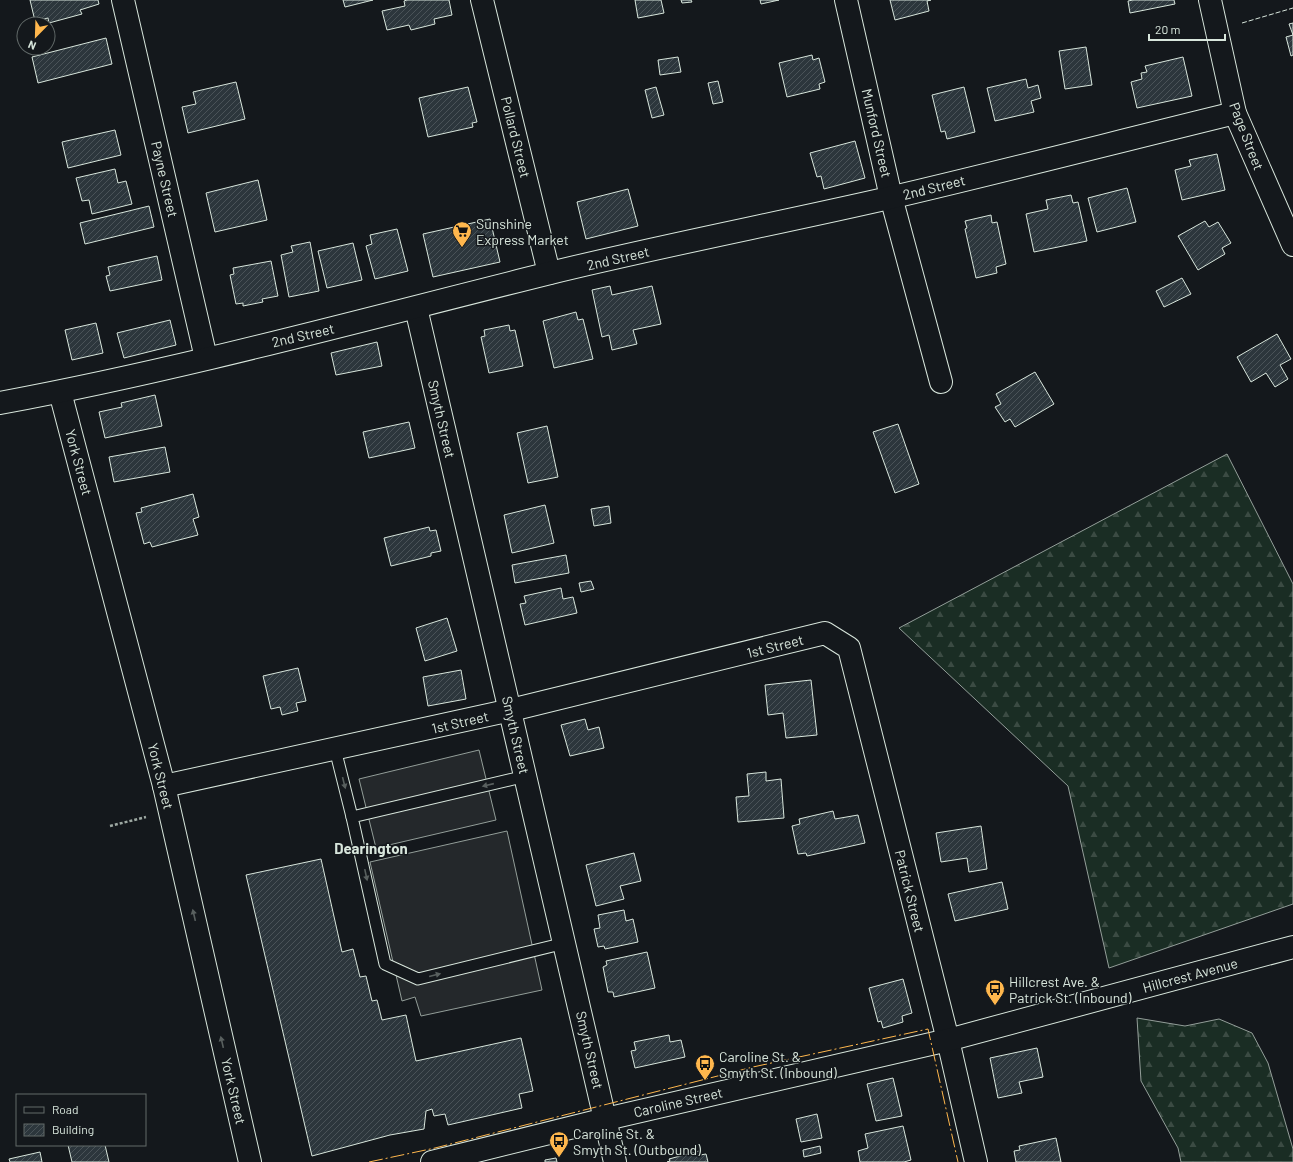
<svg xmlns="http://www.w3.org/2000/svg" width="1293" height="1162" viewBox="0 0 1293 1162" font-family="Barlow,sans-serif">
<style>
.forest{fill:url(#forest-firs);stroke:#939e99}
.parking{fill:#24282b;stroke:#939e99}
.building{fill:url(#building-hatch);stroke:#d8e6dc}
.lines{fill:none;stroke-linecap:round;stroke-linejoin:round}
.service-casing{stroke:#d8e6dc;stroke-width:13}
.minor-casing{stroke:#d8e6dc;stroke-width:24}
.path{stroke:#9da8a2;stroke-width:2.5;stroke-dasharray:3 2;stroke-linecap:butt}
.service{stroke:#14181c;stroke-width:11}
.minor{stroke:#14181c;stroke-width:22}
.fence{stroke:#d8e6dc;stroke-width:1;stroke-dasharray:5 2;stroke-linecap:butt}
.power{stroke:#ffb74d;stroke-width:1;stroke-dasharray:14 3 2 3;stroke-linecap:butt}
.oneway{fill:#59605f}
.labels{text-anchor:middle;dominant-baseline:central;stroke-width:3;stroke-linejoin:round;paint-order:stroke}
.street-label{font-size:14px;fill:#d8e6dc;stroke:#14181c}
.poi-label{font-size:14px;fill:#d8e6dc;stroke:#14181c;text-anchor:start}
.neighbourhood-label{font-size:15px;font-weight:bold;fill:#d8e6dc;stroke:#14181c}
</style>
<defs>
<pattern id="forest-firs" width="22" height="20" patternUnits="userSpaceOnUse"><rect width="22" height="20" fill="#1a2d24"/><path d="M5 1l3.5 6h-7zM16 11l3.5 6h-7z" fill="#3b4b43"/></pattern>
<pattern id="building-hatch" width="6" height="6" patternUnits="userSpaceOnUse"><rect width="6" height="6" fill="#2c363c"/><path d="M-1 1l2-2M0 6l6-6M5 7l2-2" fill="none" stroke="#4a5358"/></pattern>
</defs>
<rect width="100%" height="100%" fill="#14181c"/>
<g class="forest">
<path d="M1227,454l66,130v320l-184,64 -41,-182 -169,-158z"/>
<path d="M1137,1018l48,8 34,-7 33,14 16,30 25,86v13h-112l-3,-14 -37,-67z"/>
</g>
<g class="parking">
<path d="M479,750l17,70 -120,28 -17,-69z"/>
<path d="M507,831l35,159 -121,26 -6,-19 -13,4 -32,-139z"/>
</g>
<g class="building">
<path d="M30,0h68l1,4 -19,6 2,4 -33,9 -1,-5 -13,3z"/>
<path d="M343,0h30l-28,7z"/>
<path d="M449,0l3,15 -18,4 1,5 -24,6 -2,-5 -22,5 -5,-19 23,-5 -1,-5 3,-1z"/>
<path d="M635,0h26l3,13 -26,5z"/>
<path d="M681,0h10l1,2 -10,1z"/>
<path d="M760,0h19l-18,4z"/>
<path d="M890,0h41l-4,1 2,10 -34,9z"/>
<path d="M1133,0h41l1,4 -45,9 -2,-12z"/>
<path d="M1293,23v32l-2,1 -5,-19 7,-2 -4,-11z"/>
<path d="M106,38l6,26 -74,19 -6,-26z"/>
<path d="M1086,47l6,38 -27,4 -6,-38z"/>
<path d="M812,55l1,5 6,-2 6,24 -6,2 1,5 -33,8 -8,-34z"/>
<path d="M678,57l3,15 -21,3 -2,-15z"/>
<path d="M1183,57l9,39 -55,12 -6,-26 11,-3 -1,-6 6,-1 -2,-6z"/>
<path d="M1026,79l2,9 10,-3 3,13 -10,3 3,11 -39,9 -8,-33z"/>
<path d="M718,81l5,21 -10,2 -5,-21z"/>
<path d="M236,82l9,37 -57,14 -6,-26 14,-3 -3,-12z"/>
<path d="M468,87l9,35 -5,1 1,4 -45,10 -9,-39z"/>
<path d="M656,87l8,28 -12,3 -7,-28z"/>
<path d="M964,87l11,45 -28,7 -2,-8 -4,1 -9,-37z"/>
<path d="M115,130l6,25 -53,13 -6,-26z"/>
<path d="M855,141l10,37 -41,11 -3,-13 -4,1 -7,-24z"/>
<path d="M1217,154l8,36 -43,10 -7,-30 16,-4 -2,-6z"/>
<path d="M115,169l3,14 8,-2 6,23 -40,10 -3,-14 -7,1 -6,-23z"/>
<path d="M258,180l9,40 -52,12 -9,-39z"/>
<path d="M1127,188l9,34 -39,10 -9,-34z"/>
<path d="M628,189l10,37 -52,13 -9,-37z"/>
<path d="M1071,195l2,8 5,-1 9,39 -53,11 -8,-38 22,-5 -2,-9z"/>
<path d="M149,206l5,21 -69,17 -5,-21z"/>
<path d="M991,215l1,8 5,-1 9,42 -10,3 1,6 -21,5 -11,-49 2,-1 -2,-7z"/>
<path d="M490,219l10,43 -67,15 -10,-43z"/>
<path d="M1205,221l4,6 9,-5 13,21 -9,5 3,6 -27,16 -20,-34z"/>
<path d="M397,229l11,42 -33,8 -9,-33 6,-2 -2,-9z"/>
<path d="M310,242l9,49 -30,6 -8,-42 12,-3 -2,-6z"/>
<path d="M353,243l9,37 -35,8 -9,-37z"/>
<path d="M157,256l5,24 -52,11 -4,-15 4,-1 -2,-8z"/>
<path d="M271,261l7,35 -16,3 1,3 -20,4v-3l-7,1 -6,-29 4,-1 -1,-6z"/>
<path d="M1182,278l9,16 -27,13 -8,-16z"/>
<path d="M610,286l2,9 40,-9 9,38 -28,6 4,14 -25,6 -3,-15 -7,2 -10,-47z"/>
<path d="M576,312l2,8 5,-1 10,40 -39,9 -11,-47z"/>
<path d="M170,320l6,25 -52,13 -7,-25z"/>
<path d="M96,323l7,30 -31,7 -7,-30z"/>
<path d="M509,325l1,6 5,-1 8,36 -34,7 -8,-36 4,-1 -1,-6z"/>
<path d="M1277,334l14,25 -11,6 8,14 -13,8 -9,-14 -15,9 -14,-25z"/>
<path d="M377,342l5,24 -46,9 -5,-22z"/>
<path d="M1035,372l19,32 -39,23 -5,-8 -5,3 -10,-15 6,-3 -5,-10z"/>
<path d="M155,395l7,31 -57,12 -6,-26 23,-5 -1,-4z"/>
<path d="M409,422l6,26 -46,10 -6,-26z"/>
<path d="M898,424l21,60 -24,9 -22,-61z"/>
<path d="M547,426l11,51 -30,6 -11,-50z"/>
<path d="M165,447l5,25 -56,10 -5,-25z"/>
<path d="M193,494l6,23 -6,2 5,16 -46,12 -2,-5 -6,2 -8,-31 6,-1 -1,-4z"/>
<path d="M545,505l9,38 -42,10 -8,-38z"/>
<path d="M609,506l2,17 -17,3 -3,-17z"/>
<path d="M429,527l1,4 6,-1 5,21 -10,2v3l-40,10 -7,-28z"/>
<path d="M566,555l3,18 -54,10 -3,-18z"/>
<path d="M591,581l3,8 -13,3 -2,-9z"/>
<path d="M561,588l2,11 10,-2 4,16 -52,12 -5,-21 6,-1 -2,-7z"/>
<path d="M447,618l10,33 -32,10 -9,-33z"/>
<path d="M298,668l8,33 -10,2 2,8 -16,4 -2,-8 -9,2 -8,-33z"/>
<path d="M461,670l5,29 -38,7 -5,-29z"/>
<path d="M811,680l6,55 -31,3 -3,-25 -15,2 -3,-30z"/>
<path d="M585,719l3,11 11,-3 5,21 -34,8 -9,-31z"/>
<path d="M766,772v9l15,-2 3,39 -46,4 -2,-25 13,-1 -2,-22z"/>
<path d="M833,811l2,8 23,-4 7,28 -58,13 -1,-3 -8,1 -6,-28 8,-2 -1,-5z"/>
<path d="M981,826l6,43 -18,3 -2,-14 -26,4 -5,-29z"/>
<path d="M634,853l7,28 -21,5 4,13 -28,7 -10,-41z"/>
<path d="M321,859l21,93 11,-3 7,28 6,-1 6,25 5,-1 5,20 24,-5 10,46 105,-23 12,53 -14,3 3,14 -74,17 -3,-11 -11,2 -2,-7 -6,2 -2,18 -34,6 -78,21 -66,-281z"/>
<path d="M1002,882l6,27 -53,12 -7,-27z"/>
<path d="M624,910l2,11 7,-2 5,23 -33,7 -1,-3 -6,1 -4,-18 6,-1 -2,-13z"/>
<path d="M647,952l8,36 -41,9 -1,-5h-5l-5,-25 4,-2 -1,-4z"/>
<path d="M903,979l9,34 -10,3 1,6 -20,6 -2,-7 -3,1 -9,-34z"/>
<path d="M669,1035l1,7 11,-2 4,17 -50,11 -4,-17 5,-1 -2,-8z"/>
<path d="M1037,1048l6,29 -24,5 3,11 -24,5 -8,-40z"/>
<path d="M893,1078l9,38 -26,5 -9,-37z"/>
<path d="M817,1114l5,24 -21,4 -5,-23z"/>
<path d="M903,1126l8,34 -7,2h-44l-2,-11 10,-3 -3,-14z"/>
<path d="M1056,1138l5,24h-45l-2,-11 6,-1 -1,-4z"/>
<path d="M68,1145h37l4,17h-37z"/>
<path d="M820,1146l1,7 -17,4 -1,-7z"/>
<path d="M699,1151l1,4 6,-1 2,8h-41l3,-1 -1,-2z"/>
<path d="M40,1152l2,10h-32l-1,-3z"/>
<path d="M556,1158l1,4h-12v-2z"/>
</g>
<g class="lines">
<g class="service-casing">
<g id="service">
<path d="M335,749l17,68"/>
<path d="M526,776l-174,41 33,147 33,15 147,-36"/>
</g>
</g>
<g class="minor-casing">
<g id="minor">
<path d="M123,0l83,358"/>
<path d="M482,0l67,273"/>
<path d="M846,0l45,197 50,185"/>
<path d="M1210,0l25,113 58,132"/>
<path d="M416,308l199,854"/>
<path d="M60,392l104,394 86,376"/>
<path d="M0,403c184,-34 365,-84 546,-129 114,-28 229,-50 343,-76 116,-27 231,-57 346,-85"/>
<path d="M164,786l347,-76 314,-77 24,15 99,392 28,122"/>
<path d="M432,1162l174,-43 342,-79 345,-93"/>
</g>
</g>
<path class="path" d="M110,826l36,-9"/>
<use href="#service" class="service"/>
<use href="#minor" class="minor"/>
<path class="fence" d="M1242,23l51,-15"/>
<path class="power" d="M369,1162l66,-14 318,-81 175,-38 30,133"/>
</g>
<defs><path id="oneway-solid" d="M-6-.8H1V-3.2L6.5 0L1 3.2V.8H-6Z"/></defs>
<g class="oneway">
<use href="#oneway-solid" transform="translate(344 783) rotate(76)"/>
<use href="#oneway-solid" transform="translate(488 785) rotate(167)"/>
<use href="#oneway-solid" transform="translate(366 875) rotate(78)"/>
<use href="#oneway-solid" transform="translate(194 915) rotate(-103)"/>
<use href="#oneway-solid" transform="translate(435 975) rotate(-14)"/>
<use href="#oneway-solid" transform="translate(222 1042) rotate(-103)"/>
</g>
<defs>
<g id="supermarket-pin" transform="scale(1)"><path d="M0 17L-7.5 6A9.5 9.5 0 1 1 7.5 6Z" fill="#ffb74d" stroke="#14181c"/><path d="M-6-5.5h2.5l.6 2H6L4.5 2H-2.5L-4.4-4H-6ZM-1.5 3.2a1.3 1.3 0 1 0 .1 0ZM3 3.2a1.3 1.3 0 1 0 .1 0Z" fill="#111"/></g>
<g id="bus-pin" transform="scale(1)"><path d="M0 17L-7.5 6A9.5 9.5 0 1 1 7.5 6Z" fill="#ffb74d" stroke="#14181c"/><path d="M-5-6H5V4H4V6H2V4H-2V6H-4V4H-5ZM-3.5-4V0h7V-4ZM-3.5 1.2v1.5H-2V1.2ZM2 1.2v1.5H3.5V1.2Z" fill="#111"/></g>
</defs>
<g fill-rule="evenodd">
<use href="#supermarket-pin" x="462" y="231"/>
<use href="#bus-pin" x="995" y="989"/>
<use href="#bus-pin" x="705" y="1064"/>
<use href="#bus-pin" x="559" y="1141"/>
</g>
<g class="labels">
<g class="street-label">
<text transform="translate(877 133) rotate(77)">Munford Street</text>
<text transform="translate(1247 136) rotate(69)">Page Street</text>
<text transform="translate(516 137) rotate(76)">Pollard Street</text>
<text transform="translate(165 179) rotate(77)">Payne Street</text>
<text transform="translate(934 187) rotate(-14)">2nd Street</text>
<text transform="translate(618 258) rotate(-13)">2nd Street</text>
<text transform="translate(303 335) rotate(-13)">2nd Street</text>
<text transform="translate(442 419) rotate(77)">Smyth Street</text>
<text transform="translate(79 462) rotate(75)">York Street</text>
<text transform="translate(775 646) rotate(-14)">1st Street</text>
<text transform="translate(460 722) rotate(-13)">1st Street</text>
<text transform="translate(516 735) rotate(77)">Smyth Street</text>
<text transform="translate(161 776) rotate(76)">York Street</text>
<text transform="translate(910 891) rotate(76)">Patrick Street</text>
<text transform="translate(1190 975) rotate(-15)">Hillcrest Avenue</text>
<text transform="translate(590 1050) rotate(77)">Smyth Street</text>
<text transform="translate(234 1091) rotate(77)">York Street</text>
<text transform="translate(678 1102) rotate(-13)">Caroline Street</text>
</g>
<g class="poi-label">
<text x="476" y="223">Sunshine<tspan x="476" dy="16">Express Market</tspan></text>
<text x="1009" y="981">Hillcrest Ave. &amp;<tspan x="1009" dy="16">Patrick St. (Inbound)</tspan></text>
<text x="719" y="1056">Caroline St. &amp;<tspan x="719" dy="16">Smyth St. (Inbound)</tspan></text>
<text x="573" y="1133">Caroline St. &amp;<tspan x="573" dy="16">Smyth St. (Outbound)</tspan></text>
</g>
<g class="neighbourhood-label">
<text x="371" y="848">Dearington</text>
</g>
</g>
<rect x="16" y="1094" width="130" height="52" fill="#14181c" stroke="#626a69"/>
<rect x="24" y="1107" width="20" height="6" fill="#14181c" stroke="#626a69"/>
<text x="52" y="1114" font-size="12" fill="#d8e6dc">Road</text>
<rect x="24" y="1124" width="20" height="12" fill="url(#building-hatch)" stroke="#626a69"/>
<text x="52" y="1134" font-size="12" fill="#d8e6dc">Building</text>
<g transform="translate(36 36) rotate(203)"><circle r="19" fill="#14181c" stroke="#626a69"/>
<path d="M0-3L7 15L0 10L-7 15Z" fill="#ffb74d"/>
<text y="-6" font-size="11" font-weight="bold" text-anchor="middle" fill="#d8e6dc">N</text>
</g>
<path d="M1149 34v6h76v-6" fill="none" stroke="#d8e6dc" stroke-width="2"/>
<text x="1155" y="34" font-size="12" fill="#d8e6dc" stroke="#14181c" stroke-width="3" paint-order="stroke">20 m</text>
</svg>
